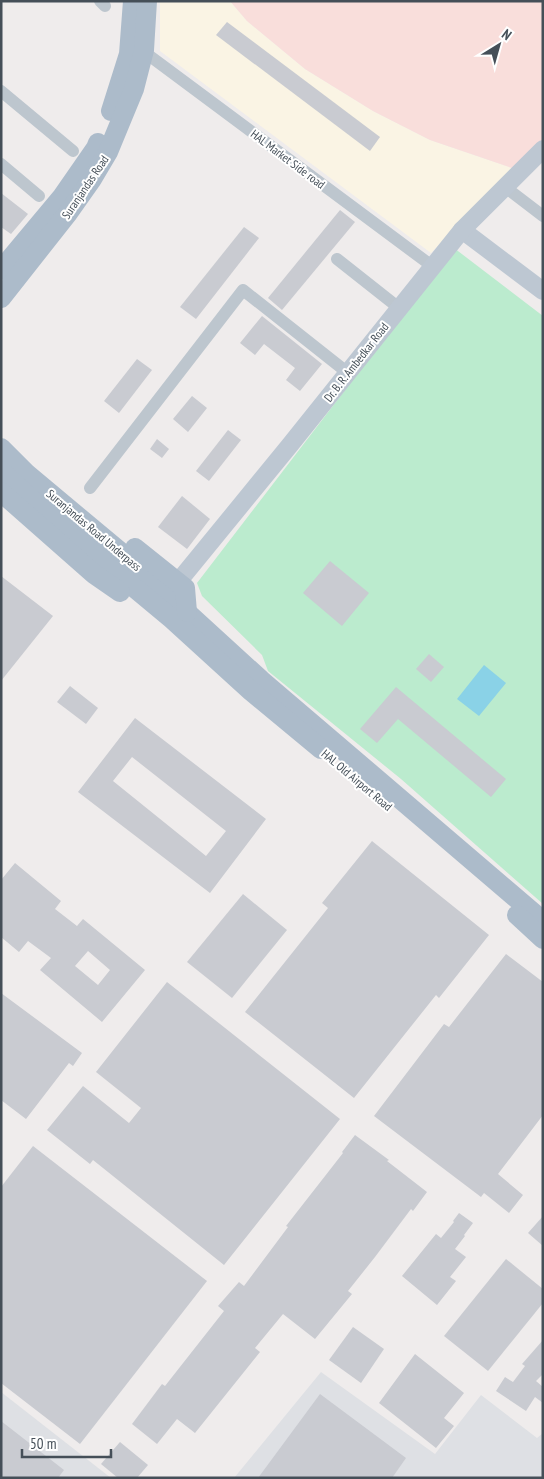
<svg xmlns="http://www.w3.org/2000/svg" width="544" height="1479" viewBox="0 0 544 1479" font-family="'PT Sans Narrow',sans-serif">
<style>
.commercial{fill:#faf4e4}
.medical{fill:#f9dedb}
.airport{fill:#dee0e4}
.green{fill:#bbebce}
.water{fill:#8ad2e7}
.building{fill:#c9cbd1;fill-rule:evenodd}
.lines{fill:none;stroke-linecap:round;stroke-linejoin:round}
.street{stroke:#bdc6ce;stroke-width:12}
.secondary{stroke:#bdc7d2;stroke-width:18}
.primary{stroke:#acbbca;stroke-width:20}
.labels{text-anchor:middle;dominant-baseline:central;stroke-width:4;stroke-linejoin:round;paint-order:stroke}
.street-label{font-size:12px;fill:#454f58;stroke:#fff}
</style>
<rect width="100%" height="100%" fill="#efecec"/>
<path class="commercial" d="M160,1h70l17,20 58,48 68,42 57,29 82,28 -81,85 -271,-202z"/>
<path class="medical" d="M230,1h313v139l-31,28 -82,-28 -57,-29 -68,-42 -58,-48z"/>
<g class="airport">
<path d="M321,1372l114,82 46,-59 56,43 6,-5v45h-309z"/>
<path d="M1,1392l110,86h-110z"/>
</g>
<path class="green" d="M454,248l89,68v588l-142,-125 -133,-108 -6,-16 -60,-59 -5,-13z"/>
<path class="water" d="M484,665l22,18 -27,33 -22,-17z"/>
<g class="building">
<path d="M227,22l153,115 -10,14 -154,-116z"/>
<path d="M1,193l27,21 -17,20 -10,-7z"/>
<path d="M340,210l15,12 -73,88 -14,-12z"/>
<path d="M244,227l15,11 -63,81 -16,-12z"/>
<path d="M262,316l60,48 -22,27 -14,-11 9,-12 -31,-24 -9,11 -15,-12z"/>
<path d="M137,359l15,11 -33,43 -15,-12z"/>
<path d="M192,396l15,12 -19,24 -15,-13z"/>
<path d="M228,430l13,10 -32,41 -13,-10z"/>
<path d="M157,439l12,10 -7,9 -12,-9z"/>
<path d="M182,496l28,23 -23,30 -29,-22z"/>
<path d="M330,561l39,32 -27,33 -39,-33z"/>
<path d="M1,576l52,40 -52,65z"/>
<path d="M429,654l15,13 -13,15 -15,-13z"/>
<path d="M70,686l28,22 -12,16 -29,-22z"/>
<path d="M396,687l110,92 -15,18 -93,-78 -21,24 -17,-14z"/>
<path d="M135,718l131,101 -56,74 -132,-101zM132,757l94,74 -20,25 -93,-75z"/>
<path d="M372,841l117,94 -50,63 -3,-3 -82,103 -109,-86 83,-104 -6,-5z"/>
<path d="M15,863l46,38 -6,8 22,17 6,-7 62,51 -43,52 -62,-52 11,-12 -23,-17 -9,11 -18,-15v-57zM88,951l22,19 -12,15 -23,-19z"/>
<path d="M243,894l44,36 -55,68 -45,-36z"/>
<path d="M506,954l37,28v133l-45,59 25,21 -14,18 -25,-20 -3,4 -107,-81 70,-92 5,3z"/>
<path d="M167,982l173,137 -116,146 -131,-105 -3,4 -43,-34 36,-44 46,37 12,-15 -45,-36z"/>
<path d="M1,993l81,60 -9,13 -4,-3 -43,56 -25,-19z"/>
<path d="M355,1135l34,25 -2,1 40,31 -14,19 -2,-2 -36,48 -27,34 4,3 -37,45 -32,-25 -28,34 5,4 -65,81 -18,-14 -20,25 -25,-20 30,-40 3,2 59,-75 -6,-5 21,-24 5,4 44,-59 -2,-1 57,-73 -1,-1z"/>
<path d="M33,1146l174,135 -127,163 -79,-61v-196z"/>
<path d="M459,1213l14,10 -9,12 1,1 -10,13 11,8 -16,20 6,4 -19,24 -35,-29 34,-42 5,4 13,-16 -1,-1z"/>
<path d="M543,1216v30l-15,-13z"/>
<path d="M506,1259l37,30v14l-55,68 -44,-35z"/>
<path d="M353,1327l31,22 -23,34 -32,-23z"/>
<path d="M543,1340v34l-7,7 7,6v16l-8,-6 -9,14 -30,-20 9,-14 8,5 12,-16 -3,-2z"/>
<path d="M415,1354l49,39 -20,25 10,8 -18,22 -57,-45z"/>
<path d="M320,1394l86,64 -14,20h-134z"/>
<path d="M1,1421l63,49 -6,8h-57z"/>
<path d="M120,1442l28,23 -11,13h-19l-17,-14z"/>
</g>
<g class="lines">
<g class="street">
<path d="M100,1l5,5"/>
<path d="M139,48l293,218"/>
<path d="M1,91l72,60"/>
<path d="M1,164l38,32"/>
<path d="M505,187l38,29"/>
<path d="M337,259l62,49"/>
<path d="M90,488l153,-198 105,83"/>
</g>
<g class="secondary">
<path d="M462,230l81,61"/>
<path d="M178,582l112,-137 172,-215 81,-81"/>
</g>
<g class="primary">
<path d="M111,111l18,-57 4,-53"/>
<path d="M1,270l61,-73 34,-49 2,-5"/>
<path d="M1,298l67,-85 24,-34 16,-27 26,-63 10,-39 3,-49"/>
<path d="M1,448l26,26 97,81 137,125 282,241"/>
<path d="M1,471l58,54 113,94 79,72 70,58"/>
<path d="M1,492l93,82 26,18"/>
<path d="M135,548l50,40 2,24"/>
<path d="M517,915l26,24"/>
</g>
</g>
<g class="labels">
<g class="street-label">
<text transform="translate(288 159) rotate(37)">HAL Market Side road</text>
<text transform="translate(85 187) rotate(-56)">Suranjandas Road</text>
<text transform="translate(356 362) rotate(-52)">Dr. B. R. Ambedkar Road</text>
<text transform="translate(94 530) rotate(40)">Suranjandas Road Underpass</text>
<text transform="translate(357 780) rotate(40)">HAL Old Airport Road</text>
</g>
</g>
<rect width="544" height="1479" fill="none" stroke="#454f58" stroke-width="5"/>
<g transform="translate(499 45) rotate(37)" stroke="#ffffff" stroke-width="4" paint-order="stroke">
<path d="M0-4L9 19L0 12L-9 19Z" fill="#454f58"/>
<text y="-8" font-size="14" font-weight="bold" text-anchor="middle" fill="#454f58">N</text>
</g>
<path d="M22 1449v8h89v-8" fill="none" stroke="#454f58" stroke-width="2.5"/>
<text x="30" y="1449" font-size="15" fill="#454f58" stroke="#ffffff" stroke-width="4" paint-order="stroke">50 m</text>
</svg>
